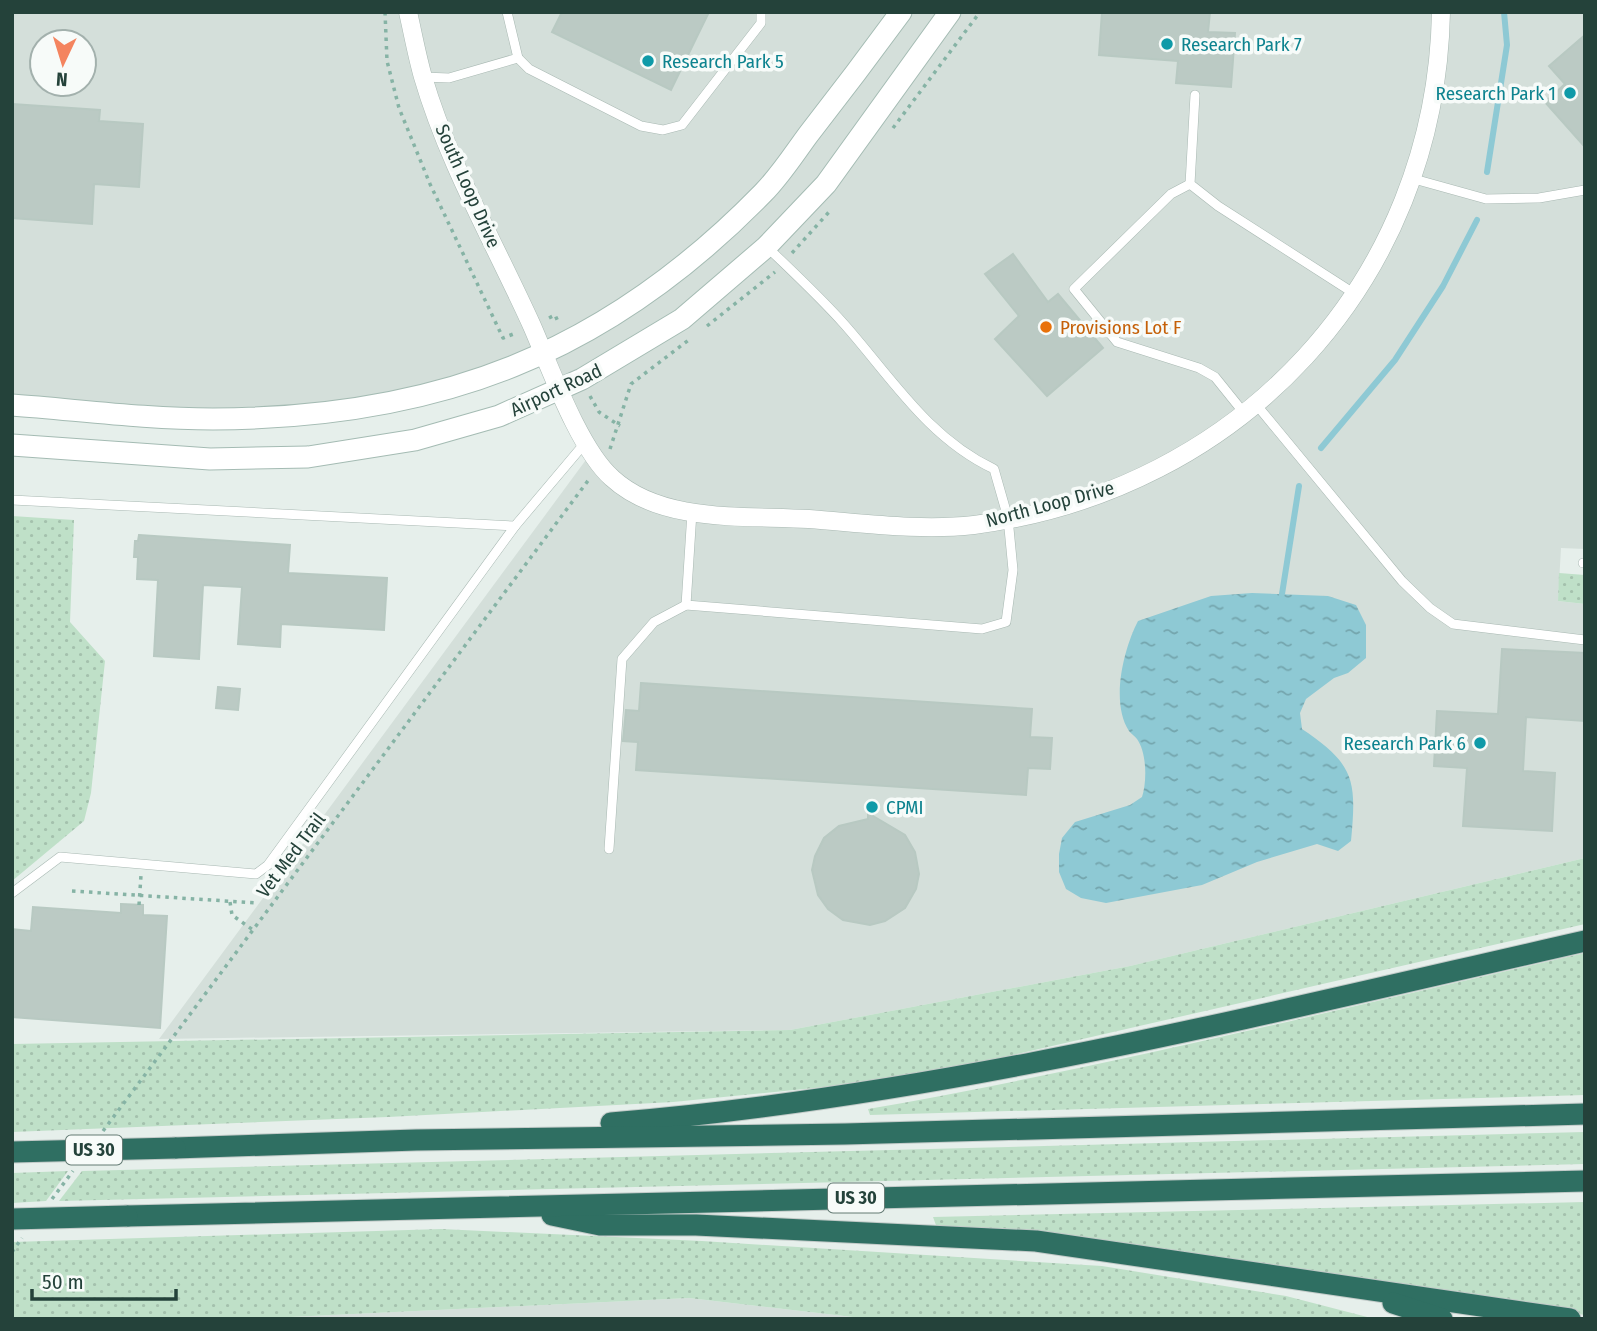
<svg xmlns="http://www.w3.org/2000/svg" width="1597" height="1331" viewBox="0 0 1597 1331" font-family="'Fira Sans Condensed',sans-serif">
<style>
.built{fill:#d4dfda;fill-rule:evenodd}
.grass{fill:url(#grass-dots)}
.water{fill:url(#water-ripples)}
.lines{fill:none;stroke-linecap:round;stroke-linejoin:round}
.stream{stroke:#8ec9d4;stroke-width:6}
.building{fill:#bbcac4;stroke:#b8c9c2;stroke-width:2}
.lane-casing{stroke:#a8b8b2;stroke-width:10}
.street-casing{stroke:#a8b8b2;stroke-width:19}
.secondary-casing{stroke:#a4bbb3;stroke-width:23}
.highway-casing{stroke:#c2cac8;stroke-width:23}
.path{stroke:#86b3a5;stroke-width:3.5;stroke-dasharray:3.5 5;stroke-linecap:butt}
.lane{stroke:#fff;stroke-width:9}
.street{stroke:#fff;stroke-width:18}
.secondary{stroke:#fff;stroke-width:21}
.highway{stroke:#2f6f62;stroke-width:21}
.highway-bridge-casing{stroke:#c2cac8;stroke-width:23;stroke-linecap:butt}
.highway-bridge{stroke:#2f6f62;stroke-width:21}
.culture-dot{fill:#0f9aa8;stroke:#f7fbf9;stroke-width:2.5}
.food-dot{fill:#e8710a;stroke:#f7fbf9;stroke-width:2.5}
.labels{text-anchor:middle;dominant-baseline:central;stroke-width:7;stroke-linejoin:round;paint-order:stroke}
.shield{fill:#f7fbf9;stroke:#637a73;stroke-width:2}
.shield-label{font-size:18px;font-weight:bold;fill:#24423a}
.culture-label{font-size:19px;fill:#0d838f;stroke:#f7fbf9;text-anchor:start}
.street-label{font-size:19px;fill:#24423a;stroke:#f7fbf9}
.food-label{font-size:19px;fill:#c56008;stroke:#f7fbf9;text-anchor:start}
</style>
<defs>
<pattern id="grass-dots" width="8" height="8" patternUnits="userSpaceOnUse" patternTransform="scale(1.75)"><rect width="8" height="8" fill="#bfe0c8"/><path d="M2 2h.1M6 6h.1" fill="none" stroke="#a4c1ad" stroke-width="1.8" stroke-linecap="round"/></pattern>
<pattern id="water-ripples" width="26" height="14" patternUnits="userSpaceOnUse" patternTransform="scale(1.75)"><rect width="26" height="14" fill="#8ec9d4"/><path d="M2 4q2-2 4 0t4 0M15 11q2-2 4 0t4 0" fill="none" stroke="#74a5ad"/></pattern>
</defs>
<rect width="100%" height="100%" fill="#e6efeb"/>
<g class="built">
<path d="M12,12h1573v537l-24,-1 -3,53 27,3v254l-455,108 -340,64 -631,9 432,-586 -51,-98 -238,60 -290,-15zM42,42h42v42h-42z"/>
<path d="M689,1298l181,21h-619z"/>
</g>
<g class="grass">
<path d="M12,516l62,4 -4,102 35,39 -14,132 -7,28 -72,60z"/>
<path d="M1559,573l26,2v29l-27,-3z"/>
<path d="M1585,858v66l-616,141 -145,22 -151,15 -285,15 -376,15v-88l778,-14 340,-64z"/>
<path d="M1585,953v142l-715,20 -2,-6c241,-42 478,-102 717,-156z"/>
<path d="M1585,1132v32l-1526,37 23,-30z"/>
<path d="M68,1171l-22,30 -34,2v-30z"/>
<path d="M1585,1202v113l-168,-26 -480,-61 -4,-11z"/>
<path d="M441,1229l261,12 400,25 184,30 89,23h-505l-181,-21 -438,21h-239v-77z"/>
</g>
<path class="water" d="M1252,593l76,3 28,9 10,20v33l-18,15 -14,5 -28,21 -6,14 2,16c52,35 55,50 49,112l-13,10 -21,-7 -60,18 -55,23 -96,18 -25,-5 -15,-9 -7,-17v-18l3,-16 13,-16 55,-17 12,-8c5,-15 5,-44 -5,-58 -2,-3 -6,-5 -8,-8 -19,-29 -5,-83 9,-110l73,-25z"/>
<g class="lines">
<g class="stream">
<path d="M1487,172l20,-127 -3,-33"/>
<path d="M1321,448l74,-88 48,-74 34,-66"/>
<path d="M1282,594l17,-108"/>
</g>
</g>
<g class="building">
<path d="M562,12h147l-38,78 -119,-58z"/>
<path d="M1102,12h108l-2,20 27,1 -4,54 -55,-4 2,-22 -79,-6z"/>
<path d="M1585,35v112l-40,-45 20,-18 -16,-18z"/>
<path d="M12,104l88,6 -1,11 44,3 -4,63 -45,-3 -2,40 -80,-6z"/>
<path d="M1013,254l35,48 10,-8 45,54 -56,48 -52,-57 24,-23 -34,-42z"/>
<path d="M139,535l151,10 -2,28 99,5 -3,52 -103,-6 -1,23 -42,-3 4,-57 -39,-2 -4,74 -45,-3 4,-76 -21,-1 1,-22h-4l1,-16h3z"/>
<path d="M1502,649l83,4v68l-59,-4 -3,54 32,2 -3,58 -89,-5 4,-58 -33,-2 3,-55 61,3z"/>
<path d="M641,683l391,26 -2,28 22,1 -2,31 -22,-1 -2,27 -390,-25 2,-28 -15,-1 3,-31 13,1z"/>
<path d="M218,687l22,2 -2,21 -22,-2z"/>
<path d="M868,813l37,22 10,17 4,22 -3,15 -11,19 -20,13 -15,4 -27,-5 -15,-11 -10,-14 -6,-25 3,-14 9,-18 15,-12 29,-7z"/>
<path d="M121,904l22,1v10l24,1 -7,112 -148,-11v-88l19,2 2,-24 88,6z"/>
</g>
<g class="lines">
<g class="lane-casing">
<g id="lane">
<path d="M507,12l11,46 11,11 112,57 22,4 19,-5 79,-102v-11"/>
<path d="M423,77l26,1 69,-20"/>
<path d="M1195,95l-5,89 28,22 137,88"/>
<path d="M1414,179l72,20 53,-1 46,-8"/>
<path d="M1190,184l-19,10 -97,95 43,53 82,26 16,9 29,36"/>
<path d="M1255,403l147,178 28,27 23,16 132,16"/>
<path d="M12,500l503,26 70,-83"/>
<path d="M692,512l-6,93 296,24 24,-7 7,-52 -5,-52 -14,-49c-66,-31 -103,-92 -150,-145 -24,-27 -51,-52 -77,-77"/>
<path d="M1583,563h2"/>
<path d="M609,849l13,-190 32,-37 32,-17"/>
<path d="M12,893l48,-36 196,17 12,-9 247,-339"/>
</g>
</g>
<g class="street-casing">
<path id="street" d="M408,12c5,22 9,44 15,65 25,86 72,167 109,249 18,41 47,123 80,152 50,46 134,37 197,41 54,4 111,12 165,6 266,-34 462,-244 467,-513"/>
</g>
<g class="secondary-casing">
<g id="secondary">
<path d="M12,405c67,5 134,14 201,14 224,-1 392,-64 550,-226 17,-17 31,-39 45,-58 32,-41 63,-82 93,-123"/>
<path d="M12,445l198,14 98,-2 107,-17 84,-24 83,-37 100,-60 84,-72 60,-63 124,-172"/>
</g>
</g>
<g class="highway-casing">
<g id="highway">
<path d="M611,1123c329,-27 652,-109 974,-182"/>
<path d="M175,1148l241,-8 429,-6 740,-20"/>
<path d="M552,1215l48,10h96l340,16 534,78"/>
<path d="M127,1216l1458,-35"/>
<path d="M1393,1303l49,16"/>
</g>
</g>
<g class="path">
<path d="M385,12l2,49 12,47 31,76 73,154 13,-5"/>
<path d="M893,128l87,-116"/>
<path d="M792,253l37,-41"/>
<path d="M549,318l6,-3 4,9"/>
<path d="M707,326l68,-54"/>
<path d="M590,396l9,16 21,14"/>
<path d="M610,449l21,-65 59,-45"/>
<path d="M72,891l185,12"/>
<path d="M230,902l2,13 21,15"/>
<path d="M139,905l2,-30"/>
<path d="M103,1131l487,-653"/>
<path d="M52,1199l21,-28"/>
<path d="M12,1252l10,-14"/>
</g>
<use href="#lane" class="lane"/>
<use href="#street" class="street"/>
<use href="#secondary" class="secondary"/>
<use href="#highway" class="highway"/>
<g class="highway-bridge-casing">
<g id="highway-bridge">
<path d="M12,1152l163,-4"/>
<path d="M12,1219l115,-3"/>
</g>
</g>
<use href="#highway-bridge" class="highway-bridge"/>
</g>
<g class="culture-dot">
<circle cx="1167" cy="44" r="7"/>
<circle cx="648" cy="61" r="7"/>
<circle cx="1570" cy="93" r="7"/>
<circle cx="1480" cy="743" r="7"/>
<circle cx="872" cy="807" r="7"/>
</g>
<circle class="food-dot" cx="1046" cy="327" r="7"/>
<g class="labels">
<g class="shield">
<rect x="66" y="1135.5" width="56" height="29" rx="5"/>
<rect x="828" y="1183.5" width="56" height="29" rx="5"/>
</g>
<g class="shield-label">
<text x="94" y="1150">US 30</text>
<text x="856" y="1198">US 30</text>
</g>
<g class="culture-label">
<text x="1181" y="44">Research Park 7</text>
<text x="662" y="61">Research Park 5</text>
<text x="1556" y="93" text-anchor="end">Research Park 1</text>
<text x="1466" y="743" text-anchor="end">Research Park 6</text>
<text x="886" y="807">CPMI</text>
</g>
<g class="street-label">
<text transform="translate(468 186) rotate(66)">South Loop Drive</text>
<text transform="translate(556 390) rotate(-25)">Airport Road</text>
<text transform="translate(1050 504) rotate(-15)">North Loop Drive</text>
<text transform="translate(291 855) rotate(-53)">Vet Med Trail</text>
</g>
<g class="food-label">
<text x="1060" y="327">Provisions Lot F</text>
</g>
</g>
<rect width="1597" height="1331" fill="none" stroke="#24423a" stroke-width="28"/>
<g transform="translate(63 63) rotate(184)"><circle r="33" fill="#f7fbf9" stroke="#a3b1ad" stroke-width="2"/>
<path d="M0-5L12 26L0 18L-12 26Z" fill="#f4845f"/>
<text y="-10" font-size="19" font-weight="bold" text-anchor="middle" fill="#24423a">N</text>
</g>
<path d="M32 1289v10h144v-10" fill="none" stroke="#24423a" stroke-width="3.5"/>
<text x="42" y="1289" font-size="21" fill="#24423a" stroke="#f7fbf9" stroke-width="5" paint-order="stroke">50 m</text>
</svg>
